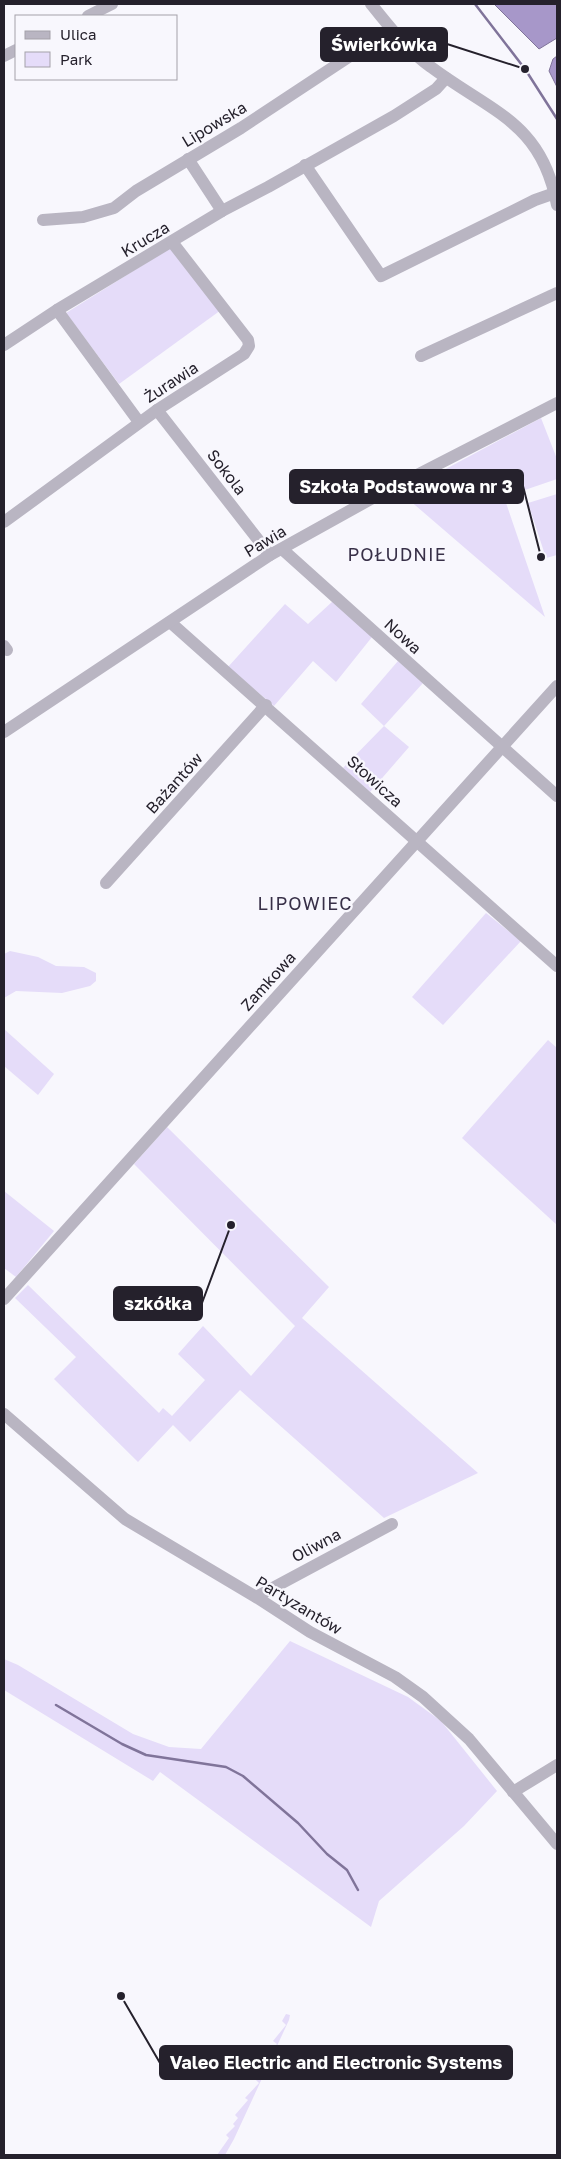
<svg xmlns="http://www.w3.org/2000/svg" width="561" height="2159" viewBox="0 0 561 2159" font-family="'Golos Text',sans-serif">
<style>
.green{fill:#e5dcf9}
.water{fill:#a797c9;stroke:#80749a}
.lines{fill:none;stroke-linecap:round;stroke-linejoin:round}
.stream{stroke:#80749a;stroke-width:2.5}
.minor{stroke:#b9b5c2;stroke-width:12}
.labels{text-anchor:middle;dominant-baseline:central;stroke-width:4.5;stroke-linejoin:round;paint-order:stroke}
.street-label{font-size:16px;fill:#25212c;stroke:#f8f7fd}
.neighbourhood-label{font-size:18px;letter-spacing:1px;fill:#383048;stroke:#f8f7fd}
.leader{fill:none;stroke:#25212c;stroke-width:2}
.callout-dot{fill:#25212c;stroke:#f8f7fd;stroke-width:2}
.callout{fill:#25212c;stroke:#25212c;stroke-width:2}
.callout-label{font-size:18px;text-anchor:middle;font-weight:bold;fill:#fff}
</style>
<rect width="100%" height="100%" fill="#f8f7fd"/>
<g class="green">
<path d="M170,248l51,62 -102,74 -53,-71z"/>
<path d="M541,418l16,41v20l-53,18 41,120 -144,-124z"/>
<path d="M557,494v61l-11,3 -18,-55z"/>
<path d="M333,601l39,36 -36,45 -23,-21 -39,45 -46,-39 57,-63 23,20z"/>
<path d="M398,661l25,22 -39,43 25,21 -39,45 -27,-24 41,-42 -23,-22z"/>
<path d="M486,913l35,28 -78,84 -31,-28z"/>
<path d="M10,951l28,6 18,9 28,1 12,6v8l-6,5 -28,7 -46,-2 -12,7v-44z"/>
<path d="M4,1029l50,45 -16,21 -34,-29z"/>
<path d="M548,1040l9,8v177l-95,-87z"/>
<path d="M167,1127l162,160 -27,31 176,155 -94,45 -144,-128 -50,52 -17,-17 -35,37 -84,-83 22,-22 -61,-59 13,-13 131,128 4,-5 9,8 33,-36 -27,-26 25,-28 48,50 44,-50 -161,-162z"/>
<path d="M4,1191l50,40 -38,46 -12,-9z"/>
<path d="M290,1641l118,56 33,24 56,70 -33,35 -85,75 -8,26 -211,-155 -7,9 -149,-91v-31l14,6 115,69 36,13 32,2z"/>
<path d="M286,2014l4,1 -1,5 -55,119 -9,16h-8l12,-17 -3,-3 9,-9 -2,-2 5,-6 -3,-3 13,-15 -3,-2 14,-15 -5,-5 14,-14 -4,-3 10,-10 -2,-2 5,-5 -4,-3 13,-16 -4,-4z"/>
</g>
<g class="water">
<path d="M494,4h63v34l-18,11z"/>
<path d="M557,56v31l-8,-16 4,-12z"/>
</g>
<g class="lines">
<g class="stream">
<path d="M475,4l50,65 32,50"/>
<path d="M56,1705l66,39 24,11 80,12 17,9 55,47 29,31 20,16 11,20"/>
</g>
<g class="minor">
<path d="M371,4c19,23 36,46 60,63 60,45 111,55 126,138"/>
<path d="M88,16l24,-12"/>
<path d="M4,56l12,-6"/>
<path d="M188,159l34,52"/>
<path d="M305,165l76,111 154,-76 20,-7"/>
<path d="M43,220l40,-3 31,-9 22,-17 105,-63 150,-99"/>
<path d="M57,310l82,112"/>
<path d="M4,345l53,-35 165,-99 46,-24 126,-71 42,-27 10,-11"/>
<path d="M421,356l136,-63"/>
<path d="M157,410l113,145"/>
<path d="M4,522l153,-112 87,-56 5,-8 -1,-6 -76,-98"/>
<path d="M282,549l275,247"/>
<path d="M170,622l387,344"/>
<path d="M4,646l3,4"/>
<path d="M4,732l266,-177 108,-60 179,-92"/>
<path d="M106,883l160,-178"/>
<path d="M4,1299l553,-613"/>
<path d="M4,1414l121,105 131,78 54,35 85,45 28,20 46,42 88,105"/>
<path d="M256,1597l136,-73"/>
<path d="M513,1792l44,-27"/>
</g>
</g>
<g class="labels">
<g class="street-label">
<text transform="translate(214 124) rotate(-31)">Lipowska</text>
<text transform="translate(145 239) rotate(-31)">Krucza</text>
<text transform="translate(171 382) rotate(-33)">Żurawia</text>
<text transform="translate(227 472) rotate(52)">Sokola</text>
<text transform="translate(265 541) rotate(-31)">Pawia</text>
<text transform="translate(403 636) rotate(42)">Nowa</text>
<text transform="translate(375 781) rotate(42)">Słowicza</text>
<text transform="translate(174 783) rotate(-48)">Bażantów</text>
<text transform="translate(268 981) rotate(-48)">Zamkowa</text>
<text transform="translate(316 1545) rotate(-28)">Oliwna</text>
<text transform="translate(299 1605) rotate(31)">Partyzantów</text>
</g>
<g class="neighbourhood-label">
<text x="397" y="554">POŁUDNIE</text>
<text x="305" y="903">LIPOWIEC</text>
</g>
</g>
<path class="leader" d="M525 69L447 44M541 557L523 486M231 1225L202 1303M121 1996L160 2063"/>
<g class="callout-dot">
<circle cx="525" cy="69" r="5"/>
<circle cx="541" cy="557" r="5"/>
<circle cx="231" cy="1225" r="5"/>
<circle cx="121" cy="1996" r="5"/>
</g>
<g class="callout">
<rect x="321" y="28" width="126" height="33" rx="5"/>
<rect x="290" y="470" width="233" height="33" rx="5"/>
<rect x="114" y="1287" width="88" height="33" rx="5"/>
<rect x="160" y="2046" width="352" height="33" rx="5"/>
</g>
<g class="callout-label">
<text x="384" y="51">Świerkówka</text>
<text x="406" y="493">Szkoła Podstawowa nr 3</text>
<text x="158" y="1310">szkółka</text>
<text x="336" y="2069">Valeo Electric and Electronic Systems</text>
</g>
<rect width="561" height="2159" fill="none" stroke="#25212c" stroke-width="10"/>
<rect x="15" y="15" width="162" height="65" fill="#f8f7fd" stroke="#a4a1a9"/>
<rect x="25" y="31" width="25" height="8" fill="#b9b5c2" stroke="#a4a1a9"/>
<text x="60" y="40" font-size="15" fill="#25212c">Ulica</text>
<rect x="25" y="52" width="25" height="15" fill="#e5dcf9" stroke="#a4a1a9"/>
<text x="60" y="65" font-size="15" fill="#25212c">Park</text>
</svg>
